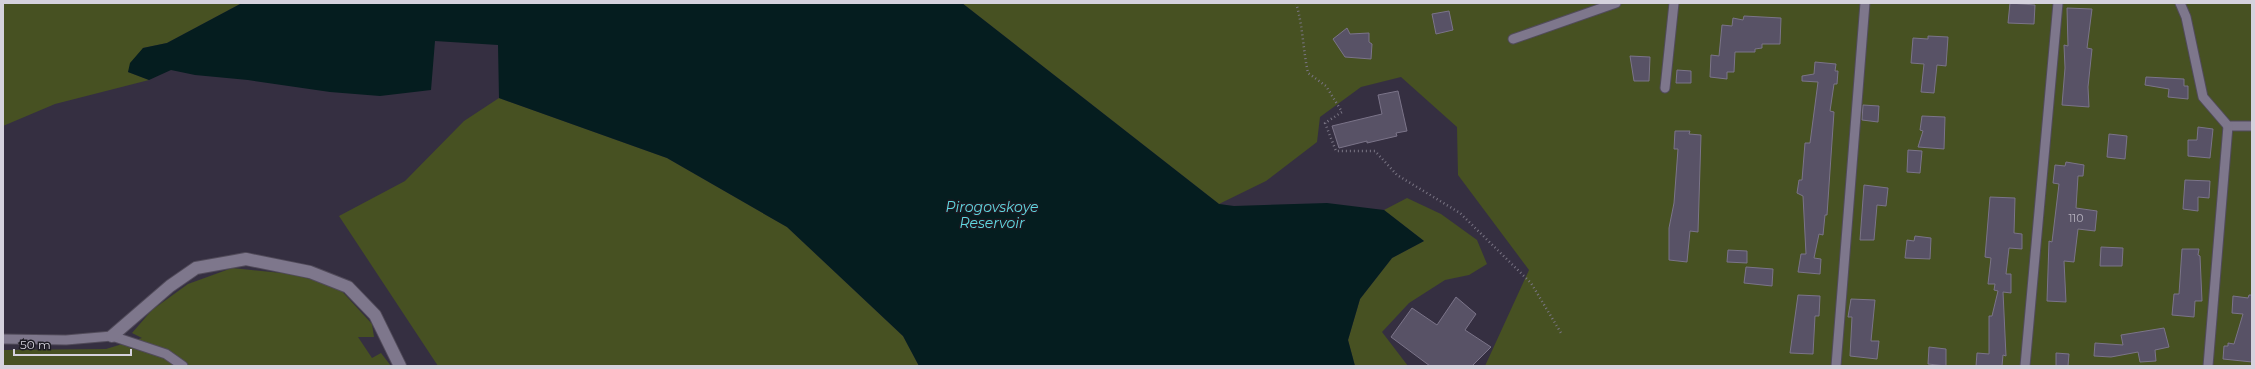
<svg xmlns="http://www.w3.org/2000/svg" width="2255" height="369" viewBox="0 0 2255 369" font-family="Montserrat,sans-serif">
<style>
.green{fill:#475122}
.water{fill:#051d1f}
.building{fill:#585266;stroke:#7b7489}
.lines{fill:none;stroke-linecap:round;stroke-linejoin:round}
.service-casing{stroke:#514b5a;stroke-width:11}
.minor-casing{stroke:#514b5a;stroke-width:14}
.path{stroke:#7a7584;stroke-width:2.5;stroke-dasharray:1 3;stroke-linecap:butt}
.service{stroke:#7e778c;stroke-width:9}
.minor{stroke:#7e778c;stroke-width:12}
.labels{text-anchor:middle;dominant-baseline:central;stroke-width:3;stroke-linejoin:round;paint-order:stroke}
.number-label{font-size:11px;fill:#b6b2bf}
.water-label{font-size:14px;font-style:italic;fill:#61d8e1;stroke:#1b1921}
</style>
<rect width="100%" height="100%" fill="#352f41"/>
<g class="green">
<path d="M3,3h239l-75,40 -24,5 -15,24 21,8 -94,24 -52,22z"/>
<path d="M962,3h1290v363h-767l44,-96 -71,-95 -1,-48 -56,-50 -40,10 -41,30 -3,25 -51,39 -47,23z"/>
<path d="M499,98l168,60 120,69 116,109 16,30h-481l-99,-150 66,-35 59,-60z"/>
<path d="M1407,198l34,16 36,26 10,24 -18,11 -24,5 -36,23 -27,29 26,34h-53l-7,-26 12,-41 32,-41 32,-17 -40,-31z"/>
<path d="M232,268l60,6 46,13 34,37 2,13h-16l14,21 9,-5 10,13h-388v-16l103,-1 36,-11 -10,-5 20,-23 36,-26z"/>
</g>
<path class="water" d="M242,3h720l257,201 15,2 93,-3 57,7 40,31 -32,17 -32,41 -12,41 7,26h-436l-16,-30 -116,-109 -120,-69 -168,-60 -1,-53 -63,-4 -4,49 -51,6 -50,-4 -82,-12 -53,-5 -24,-5 -22,10 -21,-8 2,-9 13,-15 24,-5z"/>
<g class="building">
<path d="M2010,3l25,2 -1,19 -26,-1z"/>
<path d="M2067,8l25,1 -5,39 5,1 -4,38 1,20 -27,-2 3,-37 -1,-23 4,1z"/>
<path d="M1449,11l4,19 -17,4 -4,-20z"/>
<path d="M1744,16l37,2 -1,26h-18v4l-7,1v3h-20l-1,20h-7v7l-17,-2 1,-22 8,1 3,-31 10,1 1,-8 10,2z"/>
<path d="M1347,28l3,6 19,-1v9l3,2 -1,15 -26,-2 -12,-18z"/>
<path d="M1928,36l20,1 -2,29 -9,-1 -3,28 -13,-1 3,-28 -13,-1 2,-25 15,1z"/>
<path d="M1630,56l20,1 -1,24h-15z"/>
<path d="M1815,62l21,2 -1,7h3l-1,13h-3l-4,27 4,1 -7,103h-2l-2,20 -4,-1 -5,24 7,1 -1,15 -22,-2 3,-18h5l-3,-58 -6,-3 2,-13h3l3,-37h5l8,-61 -16,-1v-5l12,-2z"/>
<path d="M1677,70l14,1v12h-15z"/>
<path d="M2146,77l38,2v7h4v13l-20,-2 1,-8 -24,-4z"/>
<path d="M1398,91l9,40 -11,2 1,3 -30,7v-2l-28,7 -7,-22 50,-12 -4,-19z"/>
<path d="M1863,105l16,1 -1,16 -16,-2z"/>
<path d="M1922,116l23,1 -1,32 -26,-2 5,-16 -3,-1z"/>
<path d="M2198,127l15,2 -3,29 -22,-2v-16h9z"/>
<path d="M1675,131h15l-1,3 12,1 -3,97 -8,-1 -3,31 -18,-2v-32l5,-25 4,-54h-4z"/>
<path d="M2109,134l18,2 -2,23 -18,-2z"/>
<path d="M1908,150l14,1 -2,22 -13,-1z"/>
<path d="M2066,162l18,3 -1,11h-5l-2,32 21,3 -2,20 -17,-2 -4,33 -10,-1 2,41 -19,-1 2,-60 3,1 7,-58 -6,-1 2,-18 10,1z"/>
<path d="M2185,180l25,1 -1,17 -11,-1v14l-15,-2z"/>
<path d="M1864,185l24,3 -2,18 -9,-1 -3,35h-14z"/>
<path d="M1990,197l25,1 -1,35 8,1v15l-13,-1 -3,26h5v19l-8,-1 3,64 -3,-1 -1,11h-26l1,-13 12,1v-38h3l6,-25 -4,-1 1,-6h-7l3,-26 -6,-1z"/>
<path d="M1915,236l16,2 -1,21 -25,-1 2,-18 7,1z"/>
<path d="M2101,247l22,1 -1,18h-22z"/>
<path d="M2182,249h17l-1,6 2,1 2,45h-7l-1,16 -22,-2 2,-21h5z"/>
<path d="M1728,250l19,1v12l-20,-1z"/>
<path d="M1746,267l27,2 -1,17 -28,-3z"/>
<path d="M1798,295l22,1 -1,20h-4l-2,38 -23,-1z"/>
<path d="M2249,295h3v67l-29,-3 1,-13h4v-3l6,1 9,-30 -11,-1 1,-17 15,2z"/>
<path d="M1456,297l20,17 -11,16 26,17 -19,19h-42l-39,-29 21,-29 25,17z"/>
<path d="M1851,299l24,1 -4,41h8l-2,18 -27,-3 2,-39h-4z"/>
<path d="M2164,328l5,19 -14,3 1,11 -16,1 -2,-10 -27,5 -17,-1 1,-13 28,2 -2,-10z"/>
<path d="M1929,347l17,2v17l-18,-2z"/>
<path d="M2056,353l13,1 -1,12h-12z"/>
</g>
<g class="lines">
<g class="service-casing">
<g id="service">
<path d="M2180,3l6,14 17,80 25,29h24"/>
<path d="M1513,39l103,-36"/>
<path d="M1665,88l9,-85"/>
<path d="M3,339l63,1 46,-4 54,18 17,12"/>
<path d="M1836,366l29,-363"/>
<path d="M2025,366l33,-363"/>
<path d="M2208,366l20,-240"/>
</g>
</g>
<g class="minor-casing">
<path id="minor" d="M112,336l58,-50 26,-18 50,-9 64,13 38,15 27,28 25,51"/>
</g>
<path class="path" d="M1296,3c7,23 7,47 12,70l18,13 16,26 -17,11 11,28h39l22,24 63,38 71,70 30,50"/>
<use href="#service" class="service"/>
<use href="#minor" class="minor"/>
</g>
<g class="labels">
<g class="number-label">
<text x="2076" y="218">110</text>
</g>
<g class="water-label">
<text x="992" y="207">Pirogovskoye<tspan x="992" dy="16">Reservoir</tspan></text>
</g>
</g>
<rect width="2255" height="369" fill="none" stroke="#d5d2dd" stroke-width="8"/>
<path d="M14 349v6h117v-6" fill="none" stroke="#d5d2dd" stroke-width="2"/>
<text x="20" y="349" font-size="12" fill="#d5d2dd" stroke="#1b1921" stroke-width="3" paint-order="stroke">50 m</text>
</svg>
